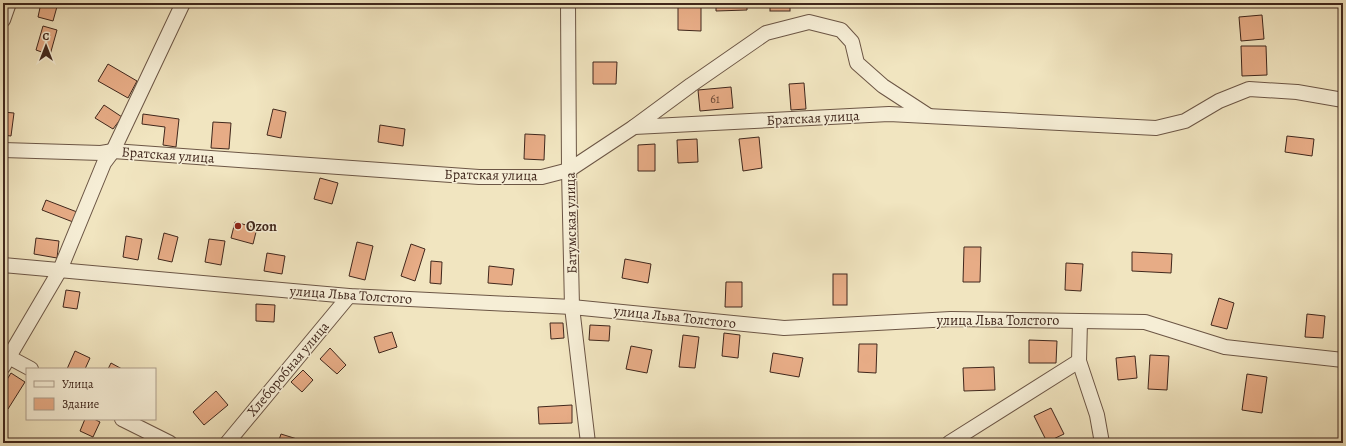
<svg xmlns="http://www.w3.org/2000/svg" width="1346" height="446" viewBox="0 0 1346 446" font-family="Alegreya,serif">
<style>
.building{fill:#e7ac86;stroke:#40271c}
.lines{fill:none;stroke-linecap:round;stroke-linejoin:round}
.street-casing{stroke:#6c5645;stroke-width:16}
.street{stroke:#f6eed6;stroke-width:14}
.poi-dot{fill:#8f2418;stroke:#f6eed6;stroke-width:1.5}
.labels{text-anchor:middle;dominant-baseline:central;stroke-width:3;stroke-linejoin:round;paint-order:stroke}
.number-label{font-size:12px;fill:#6a4836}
.street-label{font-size:14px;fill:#40271c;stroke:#f6eed6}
.poi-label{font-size:14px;font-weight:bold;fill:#40271c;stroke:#f6eed6;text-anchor:start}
</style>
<rect width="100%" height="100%" fill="#f1e5c0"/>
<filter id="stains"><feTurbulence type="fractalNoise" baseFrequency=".005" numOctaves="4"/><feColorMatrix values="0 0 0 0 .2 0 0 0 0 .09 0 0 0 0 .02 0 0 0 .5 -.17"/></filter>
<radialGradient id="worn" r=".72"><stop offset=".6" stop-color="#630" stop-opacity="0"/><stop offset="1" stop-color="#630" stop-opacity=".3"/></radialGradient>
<g class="building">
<path d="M41,3h17l-5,18 -15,-4z"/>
<path d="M526,3h24l-1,3 -23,-2z"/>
<path d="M678,3h23v28l-23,-1z"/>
<path d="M716,3h31v7l-31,1z"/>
<rect x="770" y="3" width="20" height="8"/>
<path d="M1262,15l2,24 -23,2 -2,-24z"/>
<path d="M43,26l14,4 -7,25 -14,-5z"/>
<path d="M1241,46h25l1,29 -25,1z"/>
<path d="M593,62h24l-1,22h-23z"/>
<path d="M108,64l29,17 -9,17 -30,-17z"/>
<path d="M804,83l2,26 -15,1 -2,-26z"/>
<path d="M731,87l2,21 -33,3 -2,-21z"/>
<path d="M104,105l18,12 -9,12 -18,-11z"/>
<path d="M273,109l13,3 -5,26 -14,-3z"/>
<path d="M3,112l11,1 -3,23 -8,-1z"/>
<path d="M143,114l36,5 -3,28 -13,-2 2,-18 -23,-3z"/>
<path d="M213,122l18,1 -2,26 -18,-1z"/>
<path d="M380,125l25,4 -2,17 -25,-4z"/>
<path d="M525,134l20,1 -1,25 -20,-1z"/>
<path d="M1287,136l27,3 -2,17 -27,-4z"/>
<path d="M759,137l3,31 -19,3 -4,-32z"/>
<path d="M697,139l1,23 -20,1 -1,-23z"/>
<path d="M655,144v27h-17v-26z"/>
<path d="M320,178l18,5 -6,21 -18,-5z"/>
<path d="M46,200l31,12 -4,10 -31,-12z"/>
<path d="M235,222l22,6 -4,16 -22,-6z"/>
<path d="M164,233l14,4 -6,25 -14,-3z"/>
<path d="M126,236l16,3 -4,21 -15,-3z"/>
<path d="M36,238l23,3 -2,17 -23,-4z"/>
<path d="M209,239l16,2 -4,24 -16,-3z"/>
<path d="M357,242l16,4 -8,34 -16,-4z"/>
<path d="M411,244l14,5 -10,32 -14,-5z"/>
<path d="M964,247h17l-1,35h-17z"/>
<path d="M1132,252l40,2 -1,19 -39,-2z"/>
<path d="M267,253l18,3 -3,18 -18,-3z"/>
<path d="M625,259l26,5 -3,19 -26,-5z"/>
<path d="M431,261l11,1 -1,22 -11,-1z"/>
<path d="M1066,263l17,1 -2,27 -16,-1z"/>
<path d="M489,266l25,3 -2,16 -24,-2z"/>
<rect x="833" y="274" width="14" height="31"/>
<path d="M726,282h16v25h-17z"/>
<path d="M66,290l14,2 -3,17 -14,-2z"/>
<path d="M1219,298l15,5 -7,26 -16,-4z"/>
<path d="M256,304l19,1 -1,17 -18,-1z"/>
<path d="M1307,314l18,2 -2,22 -18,-1z"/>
<path d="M550,323h13l1,15 -13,1z"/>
<path d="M590,325l20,1 -1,15 -20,-1z"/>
<path d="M392,332l5,15 -18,6 -5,-16z"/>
<path d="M724,333l16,2 -2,23 -16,-2z"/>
<path d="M683,335l16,2 -4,31 -16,-1z"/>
<path d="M1029,340l28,1 -1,22h-27z"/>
<path d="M859,344h18l-1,29 -18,-1z"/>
<path d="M631,346l21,4 -5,23 -21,-4z"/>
<path d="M330,348l16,17 -9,9 -17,-15z"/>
<path d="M75,351l15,7 -5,11h-18z"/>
<path d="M773,353l30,5 -4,19 -29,-5z"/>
<path d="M1150,355l19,1 -2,34 -19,-1z"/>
<path d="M1135,356l2,22 -19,2 -2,-22z"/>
<path d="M111,363l11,6h-14z"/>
<path d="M994,367l1,23 -31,1 -1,-23z"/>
<path d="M303,370l10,10 -11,12 -11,-10z"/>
<path d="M11,373l14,9 -17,27 -5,-3v-20z"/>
<path d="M1247,374l20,3 -5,36 -20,-3z"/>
<path d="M216,391l12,14 -24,20 -11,-13z"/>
<path d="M572,405v18l-33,1 -1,-17z"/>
<path d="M1051,408l13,26 -17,8 -13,-26z"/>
<path d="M85,419h9l6,3 -7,15 -13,-6z"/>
<path d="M281,434l16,5 -2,4h-17z"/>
</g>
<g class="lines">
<g class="street-casing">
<g id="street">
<path d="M568,3l1,167 3,137 16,136"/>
<path d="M3,20l6,-17"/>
<path d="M634,127l57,-42 75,-52 43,-11 32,8 11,12 5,21 26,23 46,30"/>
<path d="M3,150l98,3 12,-2 366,26h63l27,-7 65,-43 255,-13 267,14 29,-7 34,-20 30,-12 48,3 46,8"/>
<path d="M3,265l346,31 223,11 212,21 167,-9 194,3 80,25 118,13"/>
<path d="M3,354l28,15"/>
<path d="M1079,361l18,54 5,28"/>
<path d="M3,367l57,-97 44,-107 9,-12 70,-148"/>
<path d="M122,419l48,24"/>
<path d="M227,443l122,-147"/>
<path d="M949,443l130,-82 1,-40"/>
</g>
</g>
<use href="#street" class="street"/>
</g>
<circle class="poi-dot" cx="238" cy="226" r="4"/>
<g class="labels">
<g class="number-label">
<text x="715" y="99">61</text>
</g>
<g class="street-label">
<text transform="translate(813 118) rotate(-3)">Братская улица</text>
<text transform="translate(168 155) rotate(4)">Братская улица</text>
<text transform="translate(491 175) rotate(1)">Братская улица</text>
<text transform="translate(571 223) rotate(-91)">Батумская улица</text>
<text transform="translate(351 295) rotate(4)">улица Льва Толстого</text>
<text transform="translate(675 317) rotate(6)">улица Льва Толстого</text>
<text x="998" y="320">улица Льва Толстого</text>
<text transform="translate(288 369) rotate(-50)">Хлеборобная улица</text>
</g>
<g class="poi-label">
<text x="246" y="226">Ozon</text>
</g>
</g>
<rect width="1346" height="446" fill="none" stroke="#f1e5c0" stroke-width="16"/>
<rect x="4" y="4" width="1338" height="438" fill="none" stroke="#40271c" stroke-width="2"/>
<rect x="8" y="8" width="1330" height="430" fill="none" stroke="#40271c"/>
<rect x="26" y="368" width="130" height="52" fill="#f6eed6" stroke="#ad9e8c"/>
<rect x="34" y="381" width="20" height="6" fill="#f6eed6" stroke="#ad9e8c"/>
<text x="62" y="388" font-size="12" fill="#40271c">Улица</text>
<rect x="34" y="398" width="20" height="12" fill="#e7ac86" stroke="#ad9e8c"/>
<text x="62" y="408" font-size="12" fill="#40271c">Здание</text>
<g transform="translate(46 46)" stroke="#f6eed6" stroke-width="3" paint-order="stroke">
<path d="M0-3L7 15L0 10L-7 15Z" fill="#40271c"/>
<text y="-6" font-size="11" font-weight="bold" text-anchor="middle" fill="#40271c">С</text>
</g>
<rect width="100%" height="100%" filter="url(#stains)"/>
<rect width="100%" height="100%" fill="url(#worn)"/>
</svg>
